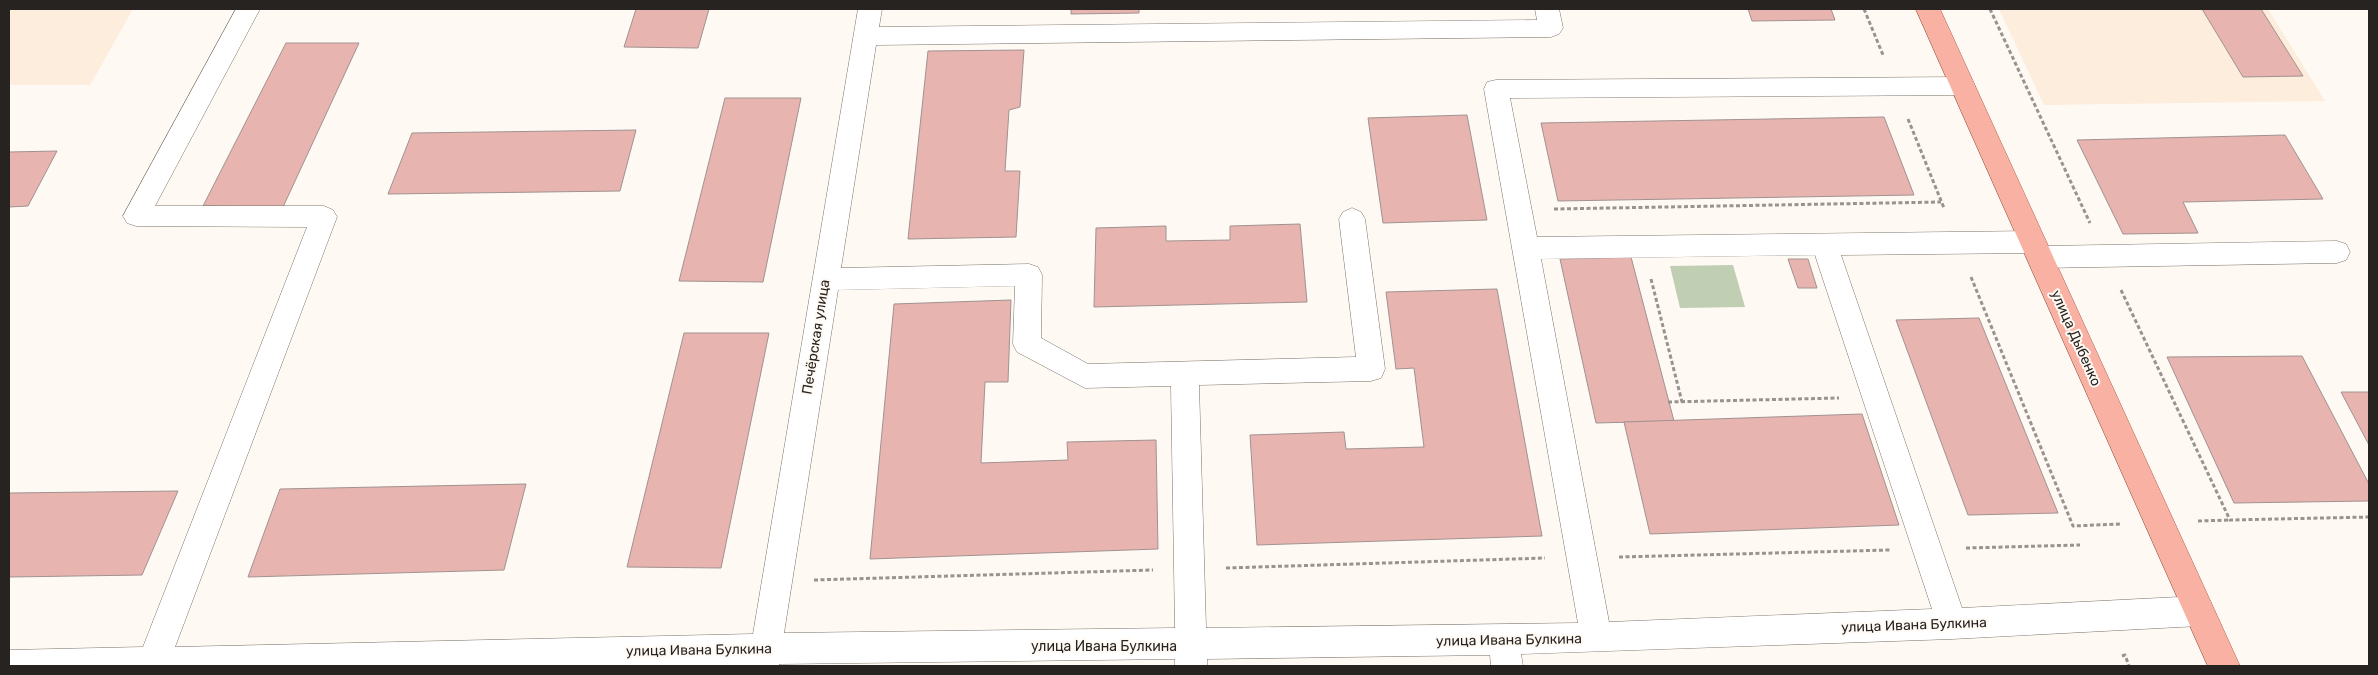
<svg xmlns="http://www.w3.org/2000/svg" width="2378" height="675" viewBox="0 0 2378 675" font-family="Rubik,sans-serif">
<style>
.built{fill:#fceddd}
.green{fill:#c0ceb3}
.building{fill:#e8b4af;stroke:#a09291}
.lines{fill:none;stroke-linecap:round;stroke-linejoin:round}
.minor-casing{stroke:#7b736b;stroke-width:1}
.major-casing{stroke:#ac5e4e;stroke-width:1}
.path{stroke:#98938f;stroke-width:3;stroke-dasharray:4 2.5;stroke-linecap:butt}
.minor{fill:#fff;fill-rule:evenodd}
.major{fill:#f8b1a3;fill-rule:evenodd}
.labels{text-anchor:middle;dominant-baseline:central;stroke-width:4;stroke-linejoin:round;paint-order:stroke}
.street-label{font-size:14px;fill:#272320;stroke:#fff9f3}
</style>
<rect width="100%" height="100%" fill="#fff9f3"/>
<g class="built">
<path d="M9,9h124l-43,76h-81z"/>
<path d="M1999,9h269l57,92 -281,4z"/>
</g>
<path class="green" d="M1733,265l12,42 -65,1 -10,-42z"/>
<g class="building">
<path d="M636,9h73l-11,39 -74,-1z"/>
<path d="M1071,9h68v4l-68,1z"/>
<path d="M1748,9h83l4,11 -83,1z"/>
<path d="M2202,9h59l42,67 -60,1z"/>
<path d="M286,43h73l-76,164 -80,-1z"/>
<path d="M1024,50l-4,57 -11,3 -4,61h15l-4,66 -108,2 20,-188z"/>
<path d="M725,98h76l-38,184 -84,-1z"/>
<path d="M1467,115l20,105 -104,3 -15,-105z"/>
<path d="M1884,117l30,78 -356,6 -17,-78z"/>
<path d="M636,130l-16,61 -232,3 24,-61z"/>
<path d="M2285,135l38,64 -140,3 15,31 -75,1 -46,-94z"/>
<path d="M57,151l-29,55 -19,1v-55z"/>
<path d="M1300,224l7,78 -213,5 2,-79 70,-2v15l64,-1v-14z"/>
<path d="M1631,257l43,164 -78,2 -36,-164z"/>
<path d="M1788,259h20l9,29h-19z"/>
<path d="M1497,289l45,247 -285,9 -7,-110 94,-3 2,17 78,-2 -10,-79 -18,1 -10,-77z"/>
<path d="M1011,300l-3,82h-23l-4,81 87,-3 -1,-18 89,-2 2,109 -288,10 24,-255z"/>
<path d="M1979,318l79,195 -90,2 -72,-195z"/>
<path d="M684,333h85l-48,235 -94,-1z"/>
<path d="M2302,356l67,128v17l-135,2 -67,-146z"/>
<path d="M2341,392h28v53z"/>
<path d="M1862,414l37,111 -249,9 -26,-112z"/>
<path d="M526,484l-22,86 -256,7 32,-88z"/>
<path d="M178,491l-36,84 -133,2v-84z"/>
</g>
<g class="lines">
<g class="minor-casing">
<path id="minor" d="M236,9h24l-105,197h169l9,4 4,7 -162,430 578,-13 105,-625h24l-3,18 658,-7 -2,-11h24l4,19 -4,6 -8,3 -675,8 -35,223 188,-4 9,3 4,8 -1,63 47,26 268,-7 -17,-138 4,-7 9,-4 9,4 4,7 20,150 -4,9 -10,3 -172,4 7,243 372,-5 -94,-534 3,-7 9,-2 467,-3 9,2 3,7 -3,7 -9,2 -453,3 27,139 496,-6 9,3 4,8 -2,4 293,-5 9,3 4,8 -4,8 -9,3 -297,5 -9,-3 -4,-8 2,-4 -188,2 121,353 237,-12 11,4 4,11 -4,11 -11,4 -247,13 -431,15 2,12h-32l-1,-11 -283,4v7h-32v-7l-396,5v2h-770v-16l134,-3 164,-420 -171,-1 -9,-3 -4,-7zM1815,255l117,354 -323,13 -68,-363zM1015,286l-2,58 4,8 68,36 86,-2 4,242 -391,5 54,-343z"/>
</g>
<g class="major-casing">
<path id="major" d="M1916,9h24l300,657h-32z"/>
</g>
<g class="path">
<path d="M1864,9l19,46"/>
<path d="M1990,9l100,214"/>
<path d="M1908,119l36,89"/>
<path d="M1554,209l387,-7"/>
<path d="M1971,277l102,249 47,-2"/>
<path d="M1651,279l31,123"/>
<path d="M2121,290l109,230 139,-3"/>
<path d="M1668,402l171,-4"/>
<path d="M2198,521l32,-1"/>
<path d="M1966,548l114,-3"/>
<path d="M1619,557l271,-7"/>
<path d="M1226,568l319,-10"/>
<path d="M814,580l339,-10"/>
<path d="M2122,656l3,-1 4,11"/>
</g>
<use href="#minor" class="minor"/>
<use href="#major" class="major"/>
</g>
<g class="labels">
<g class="street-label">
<text transform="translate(816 337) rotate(-81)">Печёрская улица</text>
<text transform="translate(2076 338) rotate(66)">улица Дыбенко</text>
<text transform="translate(1914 625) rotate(-2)">улица Ивана Булкина</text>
<text transform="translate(1509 640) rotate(-1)">улица Ивана Булкина</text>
<text x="1104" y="646">улица Ивана Булкина</text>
<text transform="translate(699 650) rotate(-1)">улица Ивана Булкина</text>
</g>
</g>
<rect width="2378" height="675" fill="none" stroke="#272320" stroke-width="20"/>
</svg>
